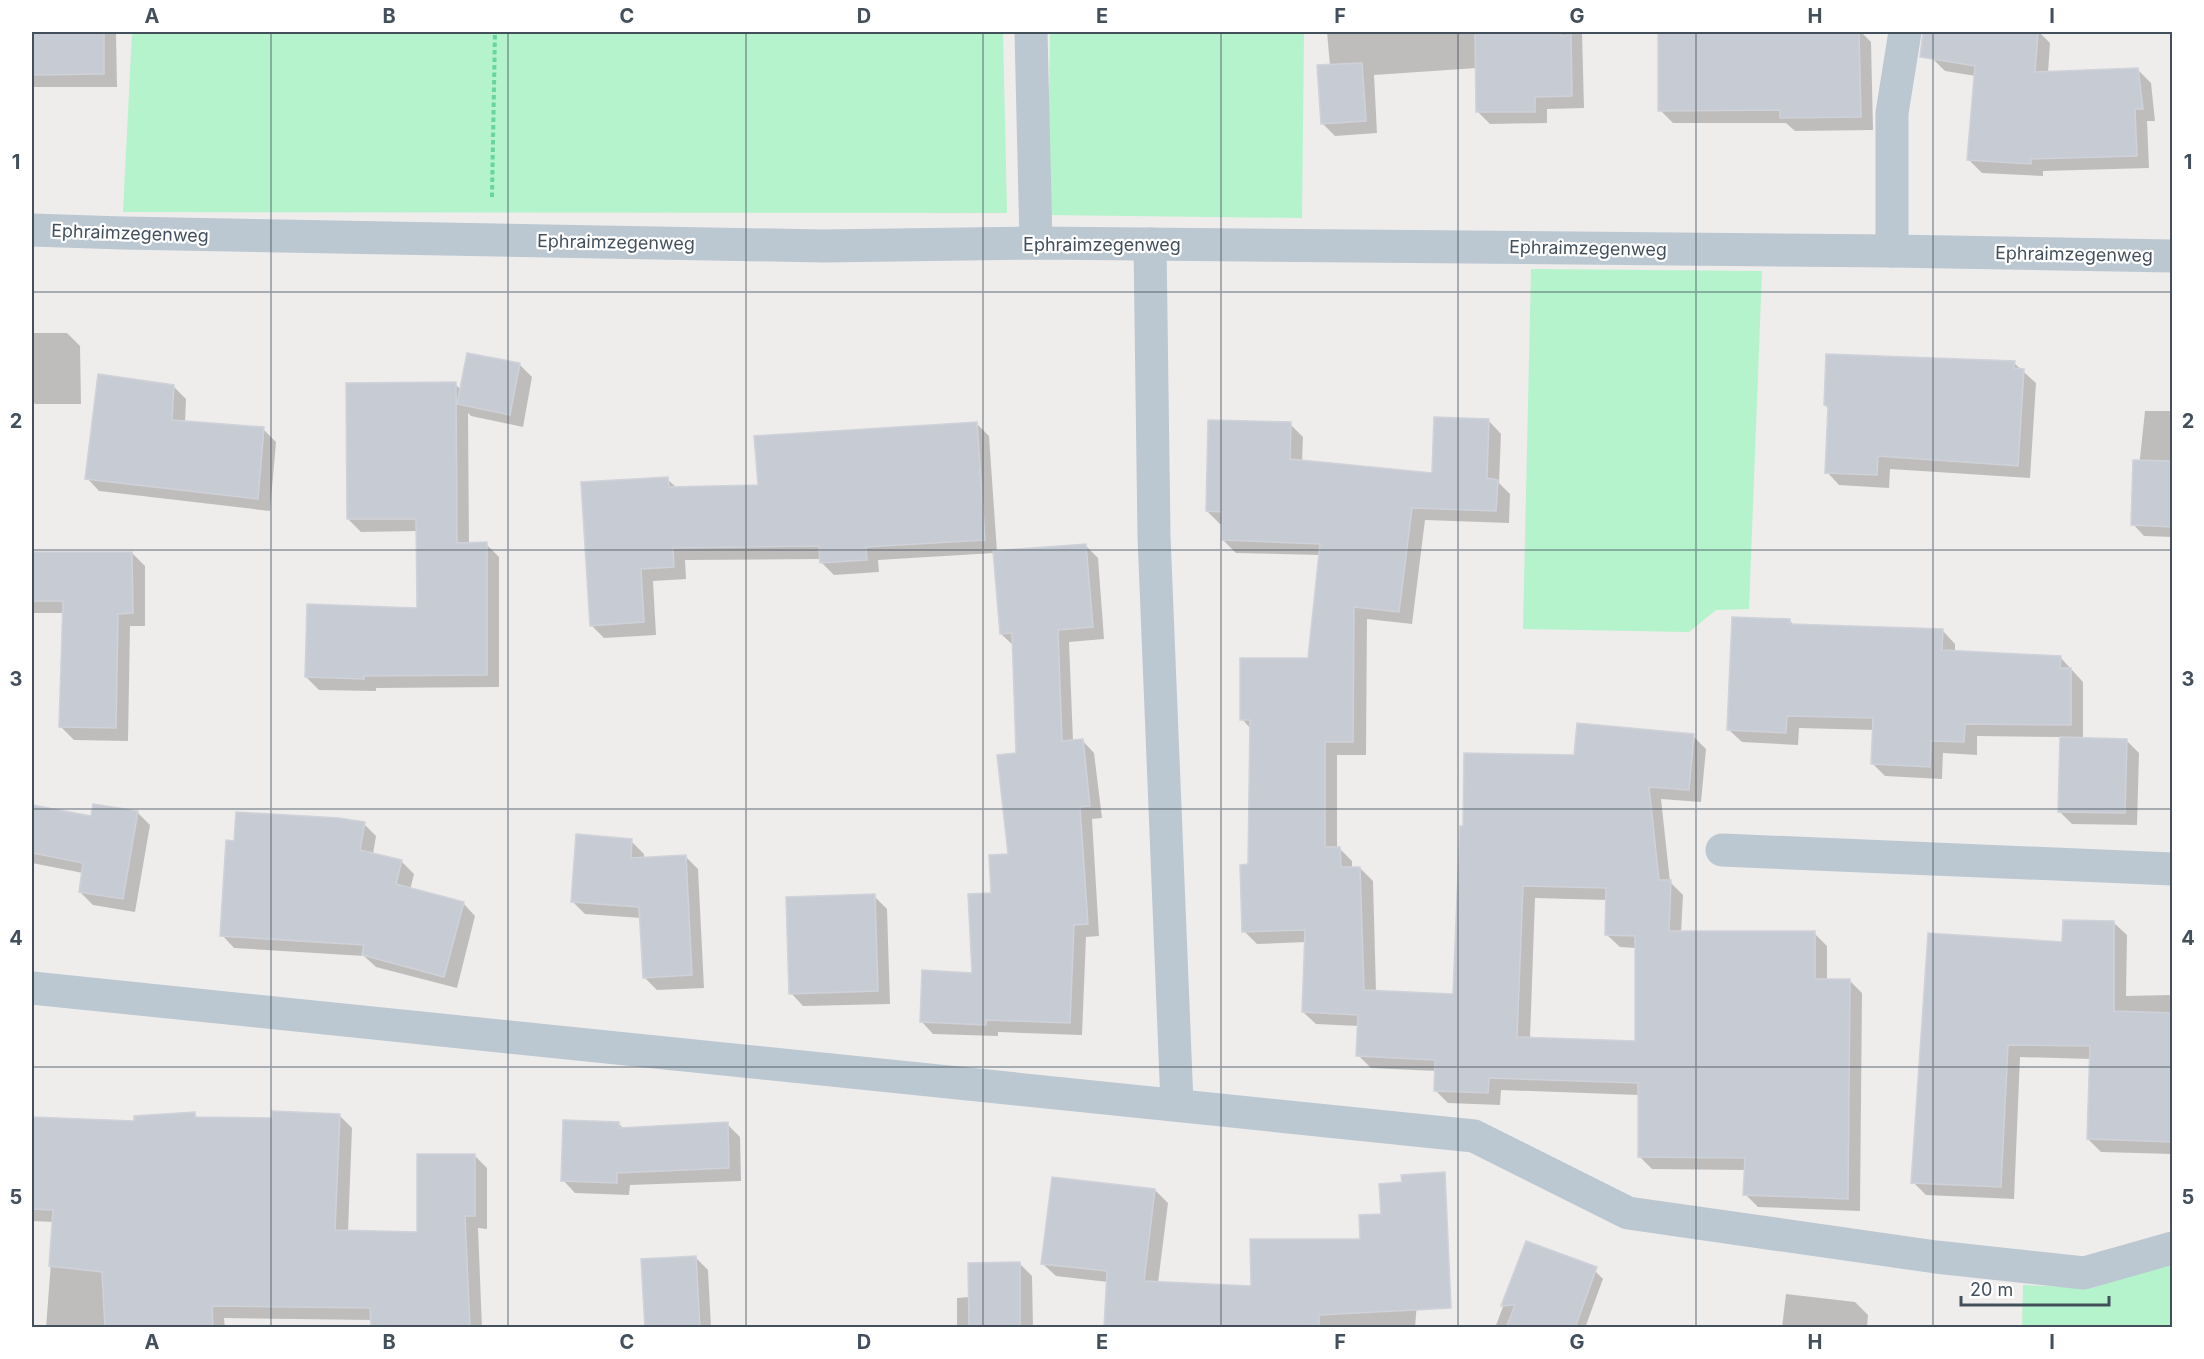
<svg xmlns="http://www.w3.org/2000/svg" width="2204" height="1359" viewBox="0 0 2204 1359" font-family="Inter,sans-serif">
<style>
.green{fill:#b4f3cb}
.shadow{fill:#0003;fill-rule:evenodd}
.building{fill:#c7cbd3;stroke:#cfd2d9;stroke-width:1.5;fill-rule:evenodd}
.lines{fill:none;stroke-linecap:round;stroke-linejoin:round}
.path{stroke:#69d59e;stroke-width:4;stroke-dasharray:4.5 3;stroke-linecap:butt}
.street{stroke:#bbc7d1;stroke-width:33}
.grid{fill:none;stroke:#43505c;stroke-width:1.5;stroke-opacity:0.55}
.labels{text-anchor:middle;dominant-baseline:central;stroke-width:4.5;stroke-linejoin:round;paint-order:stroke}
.street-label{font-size:18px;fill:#43505c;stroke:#fff}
.neatline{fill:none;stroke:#43505c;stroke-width:2}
.grid-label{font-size:20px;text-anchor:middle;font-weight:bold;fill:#43505c}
</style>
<rect width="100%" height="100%" fill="#efecec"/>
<g class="green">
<path d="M132,32h871l4,181 -884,-1z"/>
<path d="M1050,32h254l-2,186 -255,-3z"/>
<path d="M1531,269l231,2 -13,338 -33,1 -27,22 -166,-3z"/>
<path d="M2172,1261v66l-150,1 1,-43 69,3z"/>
</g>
<g class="shadow">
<path d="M32,32h84l1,55h-85z"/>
<path d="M1327,32h255l2,76 -37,1v14l-57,1 -12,-12 -1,-44 -103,7 3,58 -42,3 -12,-12 7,-58z"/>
<path d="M1659,32h202l10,10 2,88 -78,1 -9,-8h-113l-13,-13z"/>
<path d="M1936,32h103l11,11 -2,30 90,-3 13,13 4,38h-8l2,47 -106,3v5l-61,-3 -13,-13 7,-84 -31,-5 -13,-13z"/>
<path d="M32,333h35l13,13 1,58h-46l-3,-4z"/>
<path d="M2014,363l22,20 -6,95 -140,-9 -1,19 -50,-3 -12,-13 2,-63 -4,-4z"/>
<path d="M519,364l13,13 -9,50 -52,-11 -3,-3 1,131h17l13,13v130l-123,1v3l-57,-1 -13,-13 113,-68 -1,-78 -57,1 -13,-13 107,-135 6,6z"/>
<path d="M173,386l13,13 -1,24 78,6 13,13 -6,69 -171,-20 -12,-13z"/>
<path d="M2145,411h27v126l-28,-1 -11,-12z"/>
<path d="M1489,421l12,13 -2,49 11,11 -1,29 -84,-3 -13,104 -45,-5 -1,136h-29v93h2l13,13v7h8l13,13 3,111 78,4 121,-239 118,-21 13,13 -5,53 -40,-3 9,83 13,13 -2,38h133l13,13v35l22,-1 13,13 -2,218 -102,-4 -13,-13 1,-24 -94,-1 -13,-13v-61l-138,-5 -1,15 -52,-2 -13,-13 1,-19 -65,-3 -13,-13 1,-29 -43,-2 -13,-12 3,-70 -49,2 -13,-13 5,-65 2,-137 -9,-10 68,-59 10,-105 -84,-2 -13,-13 1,-16h-4l-13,-13 83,-87 13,13 -1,25 131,13zM1535,898l72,2v35l13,12 16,1v95l-106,-4z"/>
<path d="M976,423l13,13 8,116 88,-7 13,13 6,81 -35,3 4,99 9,-1 12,13 8,65 -10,1 7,117 -13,1 -4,98 -84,-3v4l-65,-2 -12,-13 52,-47 20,-79 17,-39 7,-101 -3,-109 -13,-12 -7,-81 -116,7 1,12 -45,3 -13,-13v-3l-136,1 1,19 -33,2 3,54 -52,3 -13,-13 76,-146 10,9 83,-2z"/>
<path d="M132,553l13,13v60h-15l-2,115 -54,-1 -13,-13 3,-114h-32v-59z"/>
<path d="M1790,621l4,4 149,6 12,13v8l105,5 23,25v57l43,1 13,13 -2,72 -65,-1 -13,-13 3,-74 -85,-1v19l-34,-2 -1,26 -57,-3 -13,-13 2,-33 -75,-2 -1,17 -56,-3 -13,-12z"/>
<path d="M32,807l60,11 45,-6 13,13 -15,87 -42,-7 -13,-13 3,-19 -51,-10z"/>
<path d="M364,824l12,12 -3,18 28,7 13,13 -4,16 53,13 12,13 -18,72 -81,-21 -12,-11 -130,-8 -12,-13z"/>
<path d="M631,841l13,13v5l42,-2 12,12 6,119 -47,2 -13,-13 -3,-59 -56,-4 -13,-13z"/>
<path d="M874,896l13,13 3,95 -87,2 -12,-13z"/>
<path d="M2114,923l13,12 -1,61 46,-1v159l-71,-2 -13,-13 3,-80 -71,-2 -6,142 -88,-4 -13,-13 151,-238z"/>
<path d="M194,1114l5,5 75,1 65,-5 13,13 -4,104 70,1 56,-78 13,13v61l-9,-1 4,100h-110v-8l-148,-2 1,10h-179l8,-106 -22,-1v-103l104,5z"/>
<path d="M618,1123l6,6 103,-5 13,13 1,44 -111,4 -1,10 -54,-2 -12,-13z"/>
<path d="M1155,1190l13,13 -10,80 94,5 110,-47 61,-14 -8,101h-309l2,-46 -52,-6 -13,-12z"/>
<path d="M1527,1243l63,23 13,13 -18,49h-90z"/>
<path d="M695,1257l13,13 3,58h-65z"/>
<path d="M1019,1263l13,13 1,52h-76v-30l13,-1z"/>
<path d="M1786,1294l69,8 13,13 -1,13h-85z"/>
</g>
<g class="building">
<path d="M32,32h72v42l-72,1z"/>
<path d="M1475,32h86v4l10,-1 1,61 -37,1v15h-59z"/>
<path d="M1658,32h201l2,85 -81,1v-8l-122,1z"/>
<path d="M1923,32h115l-3,40 103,-4 5,41h-8l2,47 -106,3v5l-64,-4 8,-94 -55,-9z"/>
<path d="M1362,63l4,58 -45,3 -4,-59z"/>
<path d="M467,353l53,10 -10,52 -53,-11z"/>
<path d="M1826,354l189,7 -1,7 10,1 -6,97 -140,-10 -1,19 -52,-2 3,-67 -4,-1z"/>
<path d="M98,374l76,11 -2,35 92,7 -6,72 -173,-20z"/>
<path d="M456,382l1,161 30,-1v133l-123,1v3l-59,-2 2,-73 110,4 -1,-89h-69l-1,-136z"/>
<path d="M1434,417l55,2 -2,59 11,2 -2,31 -84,-3 -13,104 -45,-5 -1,135h-28v105h15l1,20h19l4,123 89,4 7,-168h3l1,-73 110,2 3,-32 117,11 -5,56 -40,-3 10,93h12l-2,51h146v48h35l-2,220 -105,-4 2,-37 -107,-1v-74l-149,-5 -1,15 -54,-2 1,-31 -79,-4 2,-41 -56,-3 3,-82 -63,2 -2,-67 8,-1 2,-144h-10v-62h68l12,-114 -98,-4v-28l-16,-1 2,-91 83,2 -1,37 142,14zM1523,886l83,2 -1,47 30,1v105l-118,-4z"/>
<path d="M977,422l8,118 -119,7 1,13 -47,3 -1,-17 -146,2 1,19 -33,2 3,53 -54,4 -9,-144 87,-5 1,10 89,-2 -4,-49z"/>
<path d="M2133,460l39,1v66l-41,-2z"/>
<path d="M1086,544l7,83 -35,3 4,111 21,-2 7,67 -10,1 8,117 -14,1 -4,98 -84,-3v5l-66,-3 2,-52 50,3 -4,-79 23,-1 -2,-38 19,-1 -11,-99 19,-2 -4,-120 -12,1 -7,-83z"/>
<path d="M32,552h100l1,61 -15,1 -2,114 -57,-1 4,-126h-31z"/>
<path d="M1732,617l58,2v5l153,5 -1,21 119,6 -1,12h11v57l-106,-1 -1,18 -33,-1 -1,26 -59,-3 2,-46 -86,-2 -1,17 -59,-3z"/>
<path d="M2060,737l67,2 -2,74 -67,-1z"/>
<path d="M93,804l45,7 -15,88 -44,-7 4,-29 -51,-10v-48l59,11z"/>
<path d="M236,812l103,6 26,4 -5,28 42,10 -6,24 68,18 -20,75 -82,-22 2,-10 -144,-9 6,-96 8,1z"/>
<path d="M576,834l56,5 -1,19 55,-3 6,120 -49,3 -4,-71 -68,-5z"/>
<path d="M875,894l3,97 -89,3 -3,-97z"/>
<path d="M2063,920l51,1v90l58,2v129l-85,-3 3,-93 -82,-1 -7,142 -90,-4 17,-250 134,9z"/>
<path d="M272,1111l68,3 -5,116 82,2v-78h58v62h-10l5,112h-99l-1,-20 -158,-2 1,22h-108l-3,-56 -53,-6 4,-56 -21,-1v-92l102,4v-5l61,-4v5l77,1z"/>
<path d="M563,1120l56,2v6l109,-6 1,46 -112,5v10l-56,-2z"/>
<path d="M1445,1172l6,136 -132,7v13h-215l3,-57 -66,-7 11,-87 103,12 -11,92 107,5 -1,-47h110l-1,-24 22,-1 -2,-30 23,-2 -1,-7z"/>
<path d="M1526,1241l71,26 -22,61h-69l9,-23 -14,1z"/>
<path d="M696,1256l4,72h-55l-4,-69z"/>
<path d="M1020,1262v66h-51l-1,-65z"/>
</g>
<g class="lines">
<path class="path" d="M492,197l3,-165"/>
<g class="street">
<path d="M1031,32l5,211"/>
<path d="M32,230l91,3 700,13 213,-3 856,8 280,5"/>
<path d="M1150,244l4,292 23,568"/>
<path d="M1892,251v-138l13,-81"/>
<path d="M1722,850l450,19"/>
<path d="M32,988l1442,148 154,77 308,44 148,16 88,-25"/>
</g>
</g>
<path class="grid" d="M271,32v1296M508,32v1296M746,32v1296M983,32v1296M1221,32v1296M1458,32v1296M1696,32v1296M1933,32v1296M32,292h2140M32,550h2140M32,809h2140M32,1067h2140"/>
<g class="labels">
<g class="street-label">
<text transform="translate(130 233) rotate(2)">Ephraimzegenweg</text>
<text transform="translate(616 242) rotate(1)">Ephraimzegenweg</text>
<text x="1102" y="244">Ephraimzegenweg</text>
<text transform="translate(1588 248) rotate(1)">Ephraimzegenweg</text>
<text transform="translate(2074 254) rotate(1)">Ephraimzegenweg</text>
</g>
</g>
<rect width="2204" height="1359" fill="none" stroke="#ffffff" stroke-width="66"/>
<path d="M1961 1296v9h148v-9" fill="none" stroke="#43505c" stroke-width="3"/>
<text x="1970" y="1296" font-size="18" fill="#43505c" stroke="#ffffff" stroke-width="4.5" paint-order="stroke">20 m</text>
<rect x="33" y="33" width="2138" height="1293" class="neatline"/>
<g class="grid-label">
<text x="152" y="23">A</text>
<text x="389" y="23">B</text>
<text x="627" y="23">C</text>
<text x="864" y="23">D</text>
<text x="1102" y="23">E</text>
<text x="1340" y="23">F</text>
<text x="1577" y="23">G</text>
<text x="1815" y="23">H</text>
<text x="2052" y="23">I</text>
<text x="16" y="169">1</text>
<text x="2188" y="169">1</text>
<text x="16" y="428">2</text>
<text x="2188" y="428">2</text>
<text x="16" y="686">3</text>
<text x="2188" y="686">3</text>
<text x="16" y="945">4</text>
<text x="2188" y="945">4</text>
<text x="16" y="1204">5</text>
<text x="2188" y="1204">5</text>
<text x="152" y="1349">A</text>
<text x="389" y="1349">B</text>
<text x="627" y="1349">C</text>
<text x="864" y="1349">D</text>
<text x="1102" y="1349">E</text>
<text x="1340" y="1349">F</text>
<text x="1577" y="1349">G</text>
<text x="1815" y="1349">H</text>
<text x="2052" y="1349">I</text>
</g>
</svg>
